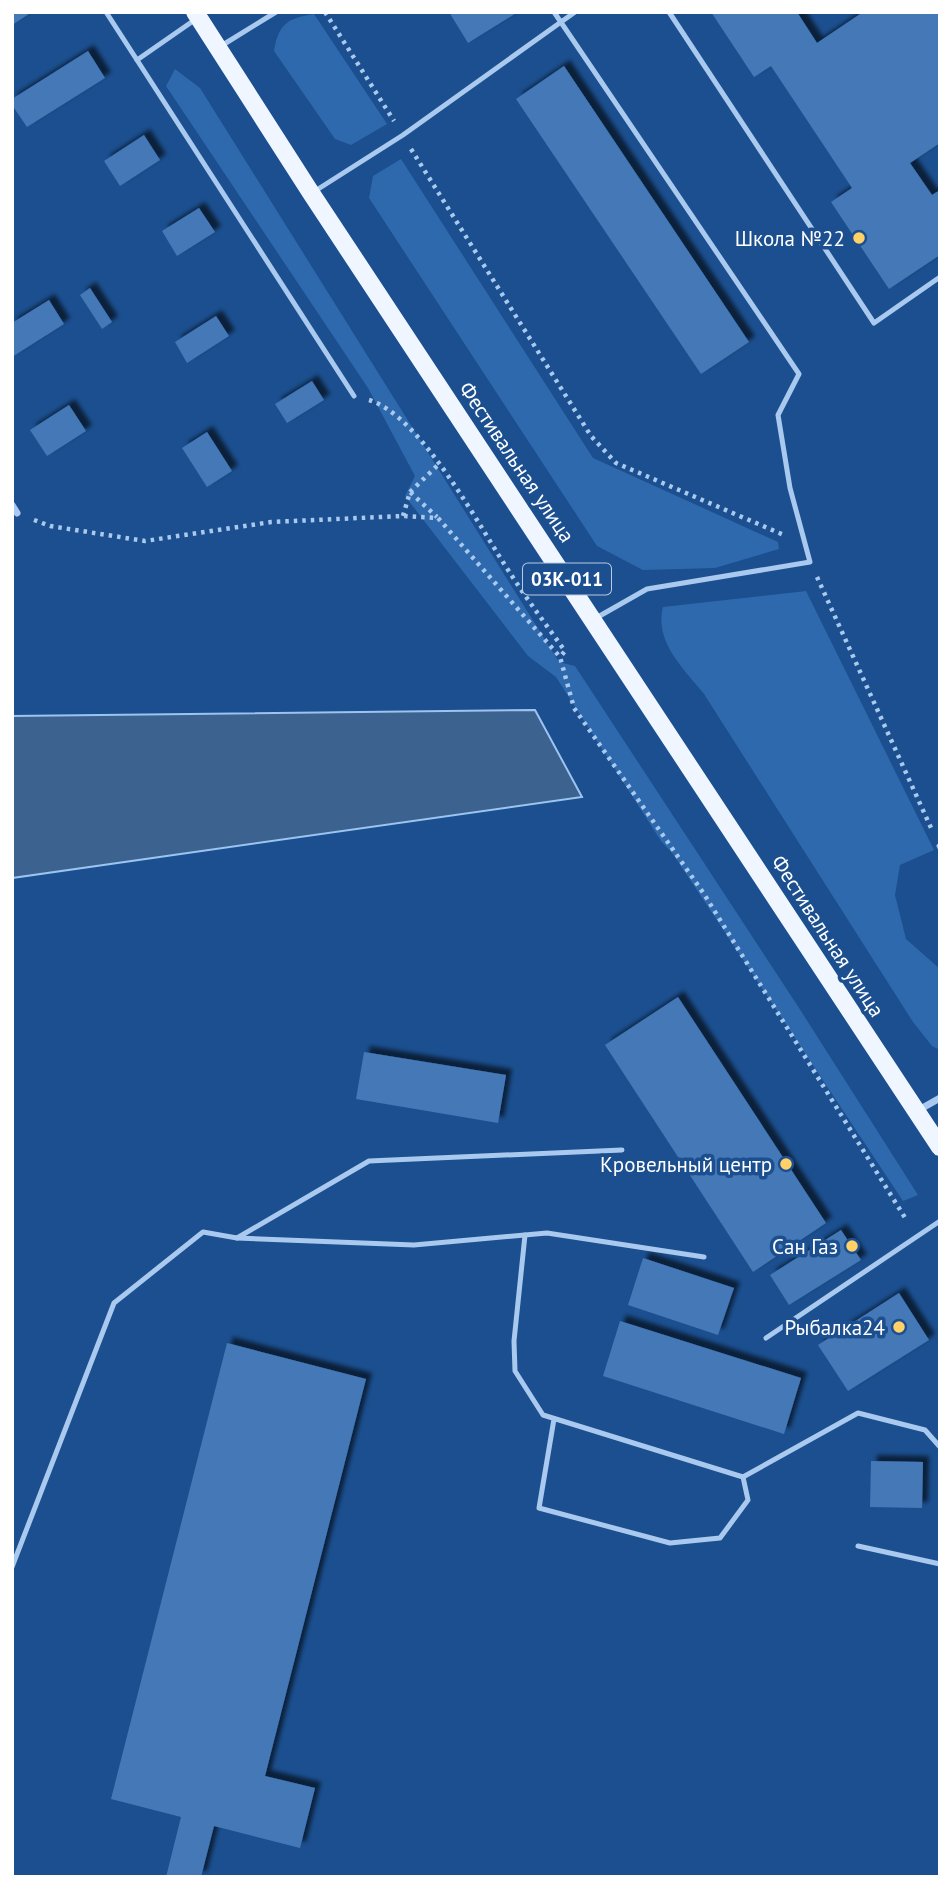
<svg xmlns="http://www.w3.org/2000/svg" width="952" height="1889" viewBox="0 0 952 1889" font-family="'PT Sans',sans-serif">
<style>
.green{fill:#2e69ad}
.water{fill:#3c6290;stroke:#9cc4f0;stroke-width:2}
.building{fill:#4478b7;filter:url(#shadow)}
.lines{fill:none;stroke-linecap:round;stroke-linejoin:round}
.path{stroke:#a9c9ee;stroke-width:4.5;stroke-dasharray:3.5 5;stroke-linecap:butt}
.service{stroke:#a9c9ee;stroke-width:5}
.minor{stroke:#a9c9ee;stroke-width:7}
.primary{stroke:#f0f6ff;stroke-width:18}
.poi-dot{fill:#ffd166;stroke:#1b4f8f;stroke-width:2.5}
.labels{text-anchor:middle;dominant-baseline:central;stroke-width:7;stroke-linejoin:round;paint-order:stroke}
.shield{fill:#1b4f8f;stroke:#bbcadd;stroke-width:2}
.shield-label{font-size:19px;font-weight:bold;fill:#fff}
.poi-label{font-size:21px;fill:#fff;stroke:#1b4f8f;text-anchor:end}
.street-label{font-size:21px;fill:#fff;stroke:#1b4f8f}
</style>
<defs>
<filter id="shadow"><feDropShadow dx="6" dy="-6" stdDeviation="2" flood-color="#0009"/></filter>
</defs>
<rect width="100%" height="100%" fill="#1b4f8f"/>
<g class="green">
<path d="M314,14l73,110 -36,21 -16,-6 -61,-88c4,-27 14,-33 40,-37z"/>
<path d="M175,69l25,19 359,574 16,4 226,345 117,184 -15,6 -230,-347 -12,-13 -105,-164 -28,-21 -123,-160 10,-20 -47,-88 -202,-302z"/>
<path d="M401,159l192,299 185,84 1,7 -64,19 -72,2 -46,-24 -228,-348 4,-22z"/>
<path d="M806,591l128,259 -34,15 -5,30 11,44 34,30v81l-8,-4 -19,-24 -209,-328c-20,-25 -50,-52 -41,-87z"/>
</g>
<path class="water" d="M535,710l47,87 -570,81v-162z"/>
<g class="building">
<path d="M12,12h20l-20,13z"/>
<path d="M449,12h69l-50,31z"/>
<path d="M711,12h86l20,31 46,-31h77v131l-30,20 22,32 8,-5v65l-51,34 -58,-87 21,-14 -81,-122 -17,11z"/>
<path d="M88,51l17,27 -78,49 -15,-22v-6z"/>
<path d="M564,66l185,276 -48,32 -185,-275z"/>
<path d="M144,135l16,25 -40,26 -16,-25z"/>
<path d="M199,208l16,24 -38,24 -15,-25z"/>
<path d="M90,288l22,34 -10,7 -22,-34z"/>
<path d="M49,300l15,24 -52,33v-34z"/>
<path d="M216,316l13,20 -42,27 -12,-21z"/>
<path d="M312,381l12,19 -37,23 -12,-19z"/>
<path d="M69,405l17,26 -39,25 -17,-26z"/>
<path d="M207,432l25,39 -25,16 -25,-39z"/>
<path d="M678,997l148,226 -73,49 -148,-227z"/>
<path d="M364,1052l142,23 -8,48 -142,-24z"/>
<path d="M841,1230l20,30 -72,45 -19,-30z"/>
<path d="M643,1258l91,30 -16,47 -90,-30z"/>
<path d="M899,1293l30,47 -81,51 -30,-46z"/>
<path d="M620,1321l181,57 -17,56 -181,-58z"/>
<path d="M227,1343l139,36 -101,397 50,12 -15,60 -86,-22 -13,51h-35l15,-60 -70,-18z"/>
<path d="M871,1461l52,1 -1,46 -52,-1z"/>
</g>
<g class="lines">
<g class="path">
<path d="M325,12l69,109"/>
<path d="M411,149l180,287 25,27 168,72"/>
<path d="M369,400c53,16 112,130 143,176 17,26 35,50 53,75l-5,6"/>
<path d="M410,492l29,-28"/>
<path d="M403,516l7,-24 27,25"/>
<path d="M34,520l16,6 95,15 126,-19 132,-6 35,2 122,139 14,51 130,186 203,327"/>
<path d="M817,577l115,253"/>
</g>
<g class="service">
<path d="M106,12l31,48"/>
<path d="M554,12l245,362 -21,41 12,73 20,74 -163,27 -51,29"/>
<path d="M669,12l205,311 66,-46"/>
<path d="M196,19l-59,41 217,336"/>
<path d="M221,46l55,-34"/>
<path d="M315,191l88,-56 172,-123"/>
<path d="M939,846l1,2"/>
<path d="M525,1235l-11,106 1,30 28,44 200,62 5,23 -28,38 -50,5 -131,-35 15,-89"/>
<path d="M237,1238l132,-77 253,-11"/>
<path d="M766,1338l174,-117"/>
<path d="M743,1477l115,-64 67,17 15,17"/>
<path d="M858,1546l82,18"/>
<path d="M12,1567l102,-264 89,-71 34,6 177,7 133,-12 157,24"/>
</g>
<g class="minor">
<path d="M12,505l5,8"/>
<path d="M917,1111l23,-13"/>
</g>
<path class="primary" d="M195,12l116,181 629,954"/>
</g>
<g class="poi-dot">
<circle cx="859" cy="238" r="7"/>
<circle cx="786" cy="1164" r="7"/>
<circle cx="852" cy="1246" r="7"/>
<circle cx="899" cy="1327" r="7"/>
</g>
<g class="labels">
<rect class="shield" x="523" y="563.5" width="88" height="31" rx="5"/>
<g class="shield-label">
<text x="567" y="579">03К-011</text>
</g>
<g class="poi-label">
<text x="845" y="238">Школа №22</text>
<text x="772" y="1164">Кровельный центр</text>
<text x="838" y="1246">Сан Газ</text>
<text x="885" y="1327">Рыбалка24</text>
</g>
<g class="street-label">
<text transform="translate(517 462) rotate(56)">Фестивальная улица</text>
<text transform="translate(828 936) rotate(57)">Фестивальная улица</text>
</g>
</g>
<rect width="952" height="1889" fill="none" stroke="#ffffff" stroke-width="28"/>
</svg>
